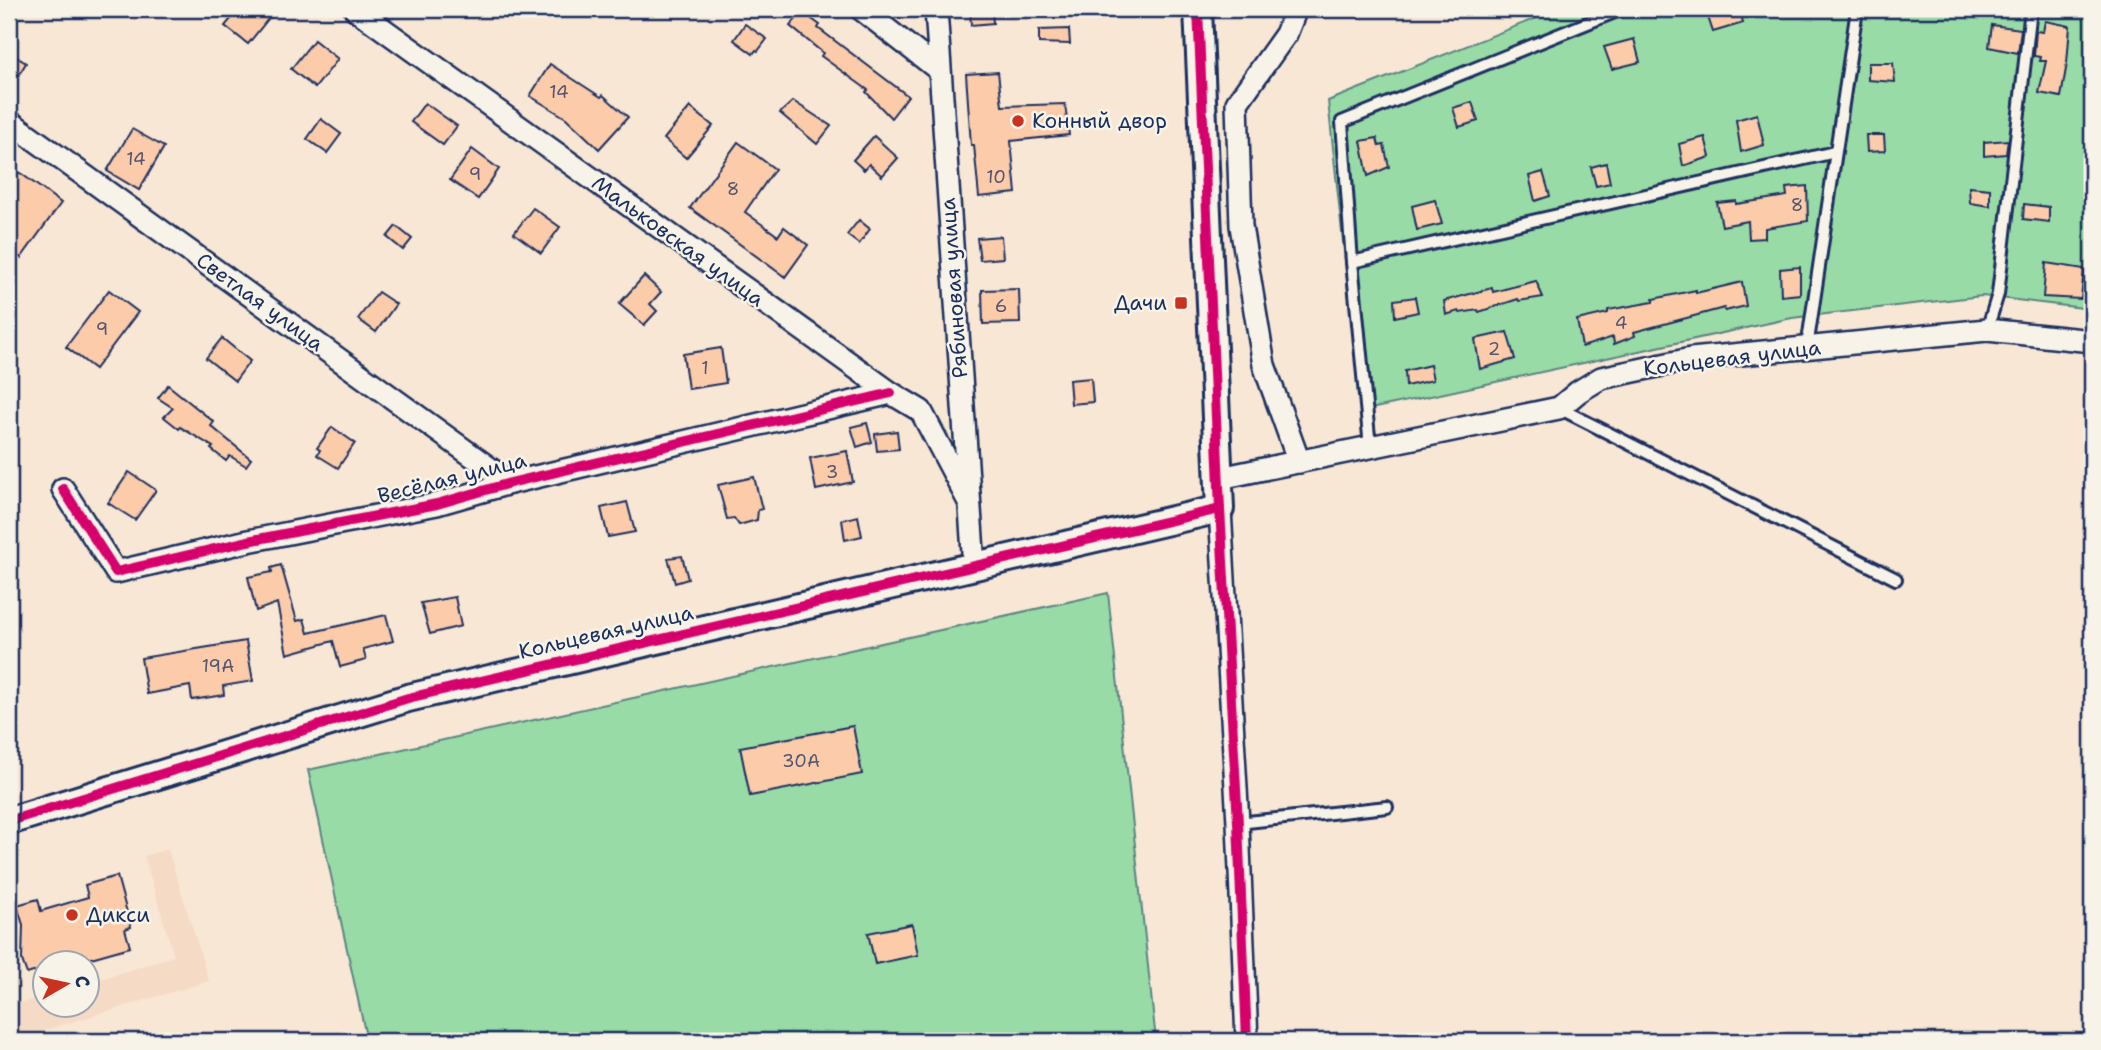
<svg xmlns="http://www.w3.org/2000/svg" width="2101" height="1050" viewBox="0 0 2101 1050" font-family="'Shantell Sans',sans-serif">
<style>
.built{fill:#f5dbc6}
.green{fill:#98dba6;stroke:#5a8582;stroke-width:2}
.building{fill:#fbcbaa;stroke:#1b2f5e;stroke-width:2}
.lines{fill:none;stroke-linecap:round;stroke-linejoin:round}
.service-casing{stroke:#1b2f5e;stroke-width:16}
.minor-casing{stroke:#1b2f5e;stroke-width:26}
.tertiary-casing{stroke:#1b2f5e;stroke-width:32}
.service{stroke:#f7f3e8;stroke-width:10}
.minor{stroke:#f7f3e8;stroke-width:21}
.tertiary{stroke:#f7f3e8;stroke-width:26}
.cycleway-casing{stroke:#f7f3e8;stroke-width:15}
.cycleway{stroke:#d6006c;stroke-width:10}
.poi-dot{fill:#c8321e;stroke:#f7f3e8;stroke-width:2.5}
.labels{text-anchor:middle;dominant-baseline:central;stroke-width:5;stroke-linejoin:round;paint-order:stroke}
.number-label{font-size:18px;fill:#535671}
.poi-label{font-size:21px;fill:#1b2f5e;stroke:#f7f3e8;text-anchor:start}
.street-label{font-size:21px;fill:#1b2f5e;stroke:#f7f3e8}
</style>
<rect width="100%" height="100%" fill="#f8e7d5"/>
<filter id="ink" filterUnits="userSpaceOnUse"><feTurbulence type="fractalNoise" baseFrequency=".0143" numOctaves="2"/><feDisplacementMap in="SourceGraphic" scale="14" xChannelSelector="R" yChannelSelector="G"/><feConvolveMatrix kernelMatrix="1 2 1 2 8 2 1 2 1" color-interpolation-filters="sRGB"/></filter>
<g filter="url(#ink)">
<path class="built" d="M168,849l41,132 -200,60v-34l36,-12 1,9h42v-21l86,-27 -30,-100z"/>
<g class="green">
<path d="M1559,9h533v300l-110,-13 -190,22 -431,93 -33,-310z"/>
<path d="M1108,593l48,448h-789l-59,-271z"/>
</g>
<g class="building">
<path d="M239,9h37l-28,35 -23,-18z"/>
<path d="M970,9h22l1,14 -22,2z"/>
<path d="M1732,9h8l3,14 -30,9 -5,-15z"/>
<path d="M802,12l18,13 -2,3 90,68 -17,22 -25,-26 2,-2 -47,-34 2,-3 -33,-27z"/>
<path d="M2045,21l25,5 -3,37 -6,34 -22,-4 7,-32h-6l1,-4 -7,-1 2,-25 7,1z"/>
<path d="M745,24l22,15 -9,12 -2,-1 -3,4 -19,-14z"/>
<path d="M1992,25l29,4 -3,24 -29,-6z"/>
<path d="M1069,29l1,15 -31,-1v-13z"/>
<path d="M1634,39l6,23 -28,7 -8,-22z"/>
<path d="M314,40l24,19 -23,29 -24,-19z"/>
<path d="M9,52l17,11 -17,28z"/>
<path d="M1868,63h25l2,19 -27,-2z"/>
<path d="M550,64l51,33 2,-2 25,22 -29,32 -33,-31 -36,-22z"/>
<path d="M998,72l4,34 63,-2 4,31 -58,6 5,52 -37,4 -5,-52h-3l-5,-71z"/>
<path d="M793,101l38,25 -14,18 -37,-31z"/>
<path d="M1472,102l6,19 -19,6 -6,-19z"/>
<path d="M425,103l32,23 -14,19 -32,-23z"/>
<path d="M690,107l23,19 -27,32 -22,-19z"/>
<path d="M1757,114l7,31 -23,7 -5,-32z"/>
<path d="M321,119l20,15 -14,19 -20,-14z"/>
<path d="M132,129l32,18 -25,43 -32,-19z"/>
<path d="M1866,135h18l1,16 -18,1z"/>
<path d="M874,136l24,22 -16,18 -13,-12 -5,6 -11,-10z"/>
<path d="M1705,137l5,20 -27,9 -4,-22z"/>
<path d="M1377,138l2,8 5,-1 5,22 -21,9 -7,-35z"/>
<path d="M2008,140l-2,14 -22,2v-14z"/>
<path d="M738,142l37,27 -30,43 33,24 6,-9 24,18 -23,32 -95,-69z"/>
<path d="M472,149l27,20 -21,30 -28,-19z"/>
<path d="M1606,163l4,20 -14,3 -5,-19z"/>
<path d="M19,172l42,31 -40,55 -12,-9v-62z"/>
<path d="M1543,172l7,24 -15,5 -6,-25z"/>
<path d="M1807,186l1,35 -43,7v10l-16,1 -1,-18 -26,5 -5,-23 19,-2v3l51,-8 -1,-8z"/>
<path d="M1969,187l21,2v17l-20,-3z"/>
<path d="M1435,200l7,24 -25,6 -5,-24z"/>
<path d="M2024,204l25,3v15l-26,-3z"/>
<path d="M533,208l27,19 -19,26 -27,-20z"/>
<path d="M859,220l11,9 -11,15 -12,-9z"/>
<path d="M396,226l16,13 -9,11 -16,-13z"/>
<path d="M1001,236l2,22 -23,2 -3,-22z"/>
<path d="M2046,263l38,6 -3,30 -38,-2z"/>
<path d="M1800,267v27l-19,2 -1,-27z"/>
<path d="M644,276l17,16 -11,12 7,7 -13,14 -25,-21z"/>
<path d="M1536,281l7,16 -24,4 -1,-2 -39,13 -1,-2 -18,3 -1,-2 -13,4 -2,-14 48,-13 1,4z"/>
<path d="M1742,282l4,24 -21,5 -1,-3 -90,24 1,4 -21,8 -1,-7 -31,10 -5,-27 31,-7v-3l45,-8v-3l43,-9v3z"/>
<path d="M1019,289l1,34 -37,1 -1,-34z"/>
<path d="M109,290l29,22 -43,57 -29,-22z"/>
<path d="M378,292l18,12 -20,28 -18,-13z"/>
<path d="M1415,297l3,15 -23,5 -1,-17z"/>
<path d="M1507,332l8,27 -35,10 -5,-30z"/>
<path d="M222,338l28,23 -15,20 -29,-23z"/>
<path d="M721,348l5,35 -38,6 -5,-35z"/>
<path d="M1430,365l3,15 -27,6 -1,-15z"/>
<path d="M1091,378l2,24 -22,2 -2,-24z"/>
<path d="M168,385l46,37 -3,4 40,33 -5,7 -16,-10 -4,5 -15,-12 2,-2 -33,-20 -1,2 -15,-12 9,-9 -15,-10z"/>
<path d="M867,423l5,19 -15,5 -6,-20z"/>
<path d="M332,427l23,16 -17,25 -21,-13 3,-5 -3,-2z"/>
<path d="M897,431l2,18 -22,2 -2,-17z"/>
<path d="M847,451l6,31 -37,8 -6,-32z"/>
<path d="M129,472l27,18 -21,30 -27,-17z"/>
<path d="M754,477l8,32 -4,1 -1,10 -18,5 -5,-7 -7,1 -9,-34z"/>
<path d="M627,502l8,30 -27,5 -7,-29z"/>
<path d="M858,516l4,20 -17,4 -3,-20z"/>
<path d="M682,556l6,23 -13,4 -7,-25z"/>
<path d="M281,565l16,56 7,-2 4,14 78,-18 7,26 -30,8 3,11 -26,7 -7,-26 -46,13 -10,-51 -21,8 -8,-34 24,-5 -1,-4z"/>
<path d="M455,597l6,29 -31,8 -9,-31z"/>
<path d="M246,641l7,40 -30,5 1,9 -32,5 -2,-14 -43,8 -6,-36z"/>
<path d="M853,726l9,48 -112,22 -10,-49z"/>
<path d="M117,876l14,51 -6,2 5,18 -53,15h-31v6l-19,6 -5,-14 1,-35 -6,-20 21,-6 3,12 47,-14 -3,-12z"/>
<path d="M912,924l6,31 -43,9 -7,-31z"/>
</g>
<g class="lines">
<g class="service-casing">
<g id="service">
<path d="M1352,262l483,-110"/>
<path d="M1987,330l11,-36 33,-285"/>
<path d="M1807,348l50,-339"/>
<path d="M1559,408l337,171"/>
<path d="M1370,447l-18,-185 -10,-140 280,-113"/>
<path d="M1238,823l149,-16"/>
</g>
</g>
<g class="minor-casing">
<g id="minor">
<path d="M355,9l536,384 30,18 47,89"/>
<path d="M861,9l78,61"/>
<path d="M936,9l38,558"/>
<path d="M1296,9l-10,25 -49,69 4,123 23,139 35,97"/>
<path d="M9,121l501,362"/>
<path d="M1220,478l339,-70 19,-16 23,-14 90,-19 296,-29 105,11"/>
<path d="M63,489l53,83 132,-31 189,-37 73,-21 381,-90"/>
<path d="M1220,509l18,314 9,218"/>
</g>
</g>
<g class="tertiary-casing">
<path id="tertiary" d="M9,821l399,-123 812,-189 -22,-500"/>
</g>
<use href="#service" class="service"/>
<use href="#minor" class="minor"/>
<use href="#tertiary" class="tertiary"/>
<g class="cycleway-casing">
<g id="cycleway">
<path d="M1198,9l22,500 18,314 9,218"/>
<path d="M63,489l53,83 132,-31 189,-37 73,-21 381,-90"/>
<path d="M9,821l399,-123 812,-189"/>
</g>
</g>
<use href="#cycleway" class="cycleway"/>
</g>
</g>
<g class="poi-dot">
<circle cx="1018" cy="121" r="7"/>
<rect x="1174" y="296" width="14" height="14" rx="3.5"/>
<circle cx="72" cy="915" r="7"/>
</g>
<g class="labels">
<g class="number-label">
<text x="559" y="92">14</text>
<text x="136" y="159">14</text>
<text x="475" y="174">9</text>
<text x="996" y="177">10</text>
<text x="733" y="189">8</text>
<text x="1797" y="205">8</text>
<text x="1001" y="306">6</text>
<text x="1621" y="323">4</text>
<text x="102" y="329">9</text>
<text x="1494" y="349">2</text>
<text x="705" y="368">1</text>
<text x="832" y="472">3</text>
<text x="218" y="666">19А</text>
<text x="801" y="761">30А</text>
</g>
<g class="poi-label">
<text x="1032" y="121">Конный двор</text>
<text x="1167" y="303" text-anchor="end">Дачи</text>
<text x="86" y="915">Дикси</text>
</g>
<g class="street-label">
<text transform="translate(678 241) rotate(36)">Мальковская улица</text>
<text transform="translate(954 288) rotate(-94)">Рябиновая улица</text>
<text transform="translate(260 302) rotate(36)">Светлая улица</text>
<text transform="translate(1732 358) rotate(-7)">Кольцевая улица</text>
<text transform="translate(452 478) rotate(-14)">Весёлая улица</text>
<text transform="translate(606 632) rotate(-13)">Кольцевая улица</text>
</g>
</g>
<rect width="2101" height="1050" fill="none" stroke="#f7f3e8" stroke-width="35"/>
<rect x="18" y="18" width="2066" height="1015" fill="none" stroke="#1b2f5e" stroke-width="2.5" filter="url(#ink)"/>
<g transform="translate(66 984) rotate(81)"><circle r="33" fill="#f7f3e8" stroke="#9fa5b1" stroke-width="2"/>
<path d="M0-5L12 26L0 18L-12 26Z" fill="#c8321e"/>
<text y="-10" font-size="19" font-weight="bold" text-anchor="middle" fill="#1b2f5e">С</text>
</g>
</svg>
